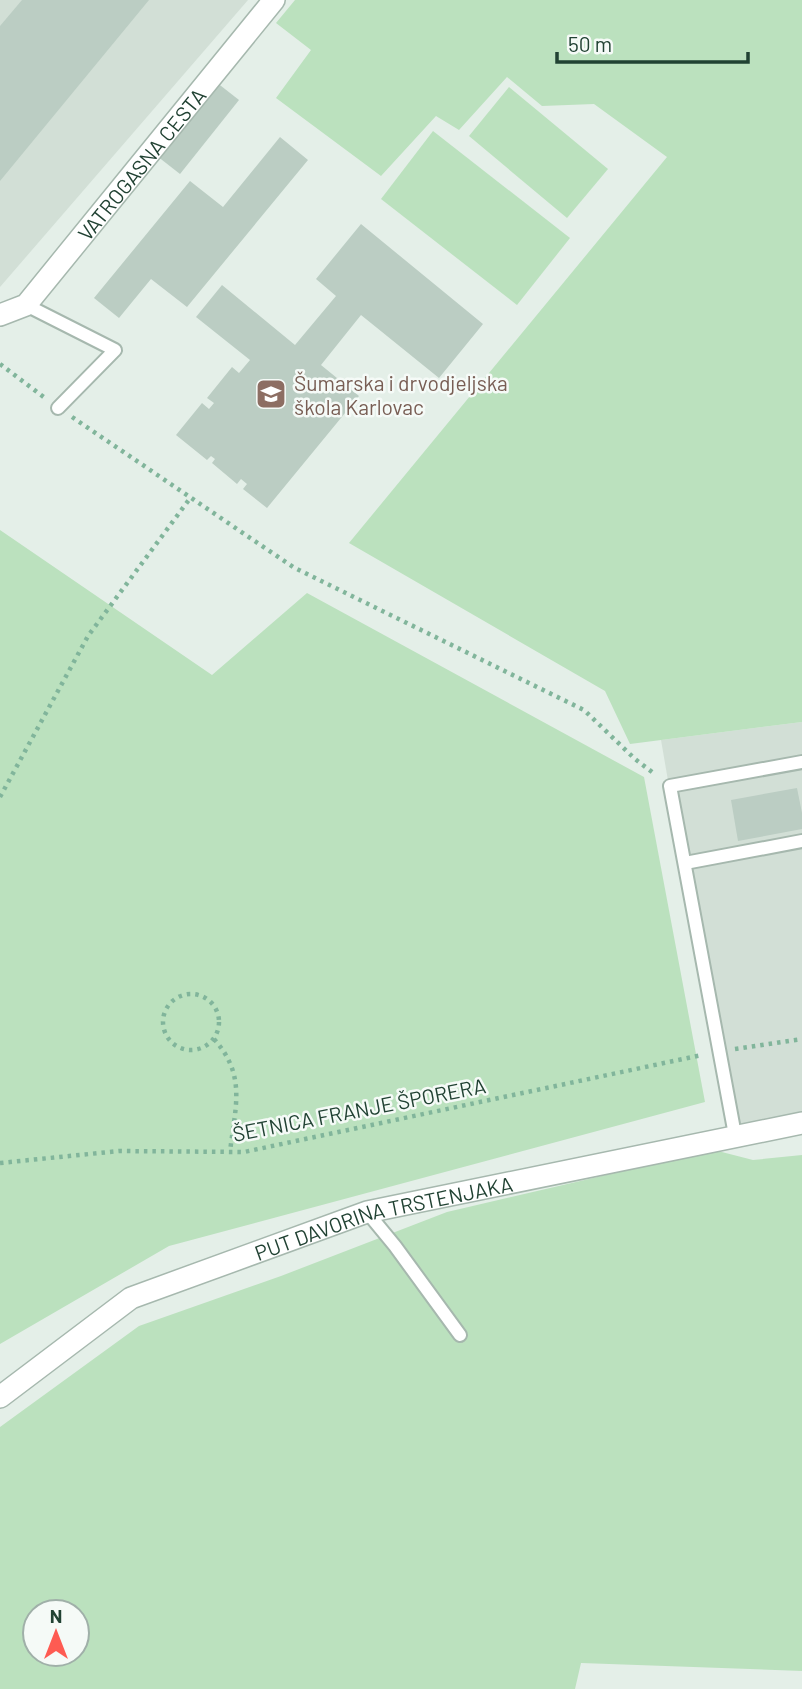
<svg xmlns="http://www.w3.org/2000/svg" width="802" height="1689" viewBox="0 0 802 1689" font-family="Barlow,sans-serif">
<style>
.built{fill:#d2dfd6}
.green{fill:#bbe1be;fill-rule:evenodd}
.building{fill:#bbcdc3}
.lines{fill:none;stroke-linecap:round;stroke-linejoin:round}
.lane-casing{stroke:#a6b8ae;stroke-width:16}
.street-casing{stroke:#a6b8ae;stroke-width:24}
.path{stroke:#81b59b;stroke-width:4.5;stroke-dasharray:3.5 5;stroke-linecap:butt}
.lane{stroke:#fff;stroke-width:12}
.street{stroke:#fff;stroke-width:21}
.labels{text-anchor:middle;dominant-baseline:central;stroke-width:5;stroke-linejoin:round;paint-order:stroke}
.street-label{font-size:21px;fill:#214233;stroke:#f5faf7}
.education-label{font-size:21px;fill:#785e54;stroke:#f5faf7;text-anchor:start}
</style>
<rect width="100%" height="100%" fill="#e4efe8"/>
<g class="built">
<path d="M0,0h248l-248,287z"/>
<path d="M802,722v407l-72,11 -69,-400z"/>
</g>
<g class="green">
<path d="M295,0h507v722l-172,22 -25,-53 -256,-148 318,-386 -73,-53 -52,2 -35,-29 -48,53 -23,-14 -55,60 -105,-78 35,-48 -35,-27z"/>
<path d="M509,87l99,82 -41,49 -98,-82z"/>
<path d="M433,131l137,107 -53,67 -136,-106z"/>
<path d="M0,530l212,145 95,-82 337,184 61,325 -536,144 -169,98z"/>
<path d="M714,1150l39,10 49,-5v516l-221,-8 -6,26h-575v-262l139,-101 142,-50 166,-64zM35,1612h42v42h-42z"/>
</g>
<g class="building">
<path d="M22,0h127l-149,181v-155z"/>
<path d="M216,82l23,18 -59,74 -23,-18z"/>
<path d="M280,137l28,23 -121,147 -36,-28 -32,39 -25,-20 96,-117 33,26z"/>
<path d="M361,224l122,100 -44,54 -78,-63 -40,50 38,31 -92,112 -24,-19 4,-5 -6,-5 -4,5 -25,-21 3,-4 -4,-3 -4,4 -31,-25 26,-32 7,6 5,-6 -7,-5 25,-31 7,6 11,-13 -54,-43 26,-32 73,60 41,-49 -20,-17z"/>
<path d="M797,788l5,25v16l-64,12 -7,-41z"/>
</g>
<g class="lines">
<g class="lane-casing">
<g id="lane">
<path d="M26,305l89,45 -57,58"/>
<path d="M685,863l117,-22"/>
<path d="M735,1135l-65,-349 132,-24"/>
<path d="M367,1212l28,34 65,89"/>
</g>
</g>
<g class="street-casing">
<g id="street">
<path id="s1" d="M0,315l26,-10 248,-305"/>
<path id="s2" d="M0,1397l131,-99 236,-86 435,-89"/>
</g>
</g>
<g class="path">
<path d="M0,364l45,34"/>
<path d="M72,417l221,150 291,143 51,49 21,16"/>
<path d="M0,797l88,-161 103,-139"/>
<circle cx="191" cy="1022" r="28"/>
<path d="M214,1039c33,37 21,68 16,113"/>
<path d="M735,1049l67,-10"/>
<path d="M0,1163l119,-12 125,1 458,-97"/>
</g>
<use href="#lane" class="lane"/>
<use href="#street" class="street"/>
</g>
<defs>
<g id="school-square" transform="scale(1.575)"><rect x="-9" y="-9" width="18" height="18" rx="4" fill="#8d6e63" stroke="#f5faf7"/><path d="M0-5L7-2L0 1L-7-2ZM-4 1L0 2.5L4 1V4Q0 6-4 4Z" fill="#fff"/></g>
</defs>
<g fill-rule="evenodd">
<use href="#school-square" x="271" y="394"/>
</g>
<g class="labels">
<g class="street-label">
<text stroke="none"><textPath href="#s1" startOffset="210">VATROGASNA CESTA</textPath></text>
<text transform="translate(359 1109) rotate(-11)">ŠETNICA FRANJE ŠPORERA</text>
<text stroke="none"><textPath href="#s2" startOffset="430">PUT DAVORINA TRSTENJAKA</textPath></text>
</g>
<g class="education-label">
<text x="294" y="382">Šumarska i drvodjeljska<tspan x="294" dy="24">škola Karlovac</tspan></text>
</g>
</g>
<g transform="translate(56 1633)"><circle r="33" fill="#f5faf7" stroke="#a0b0a9" stroke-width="2"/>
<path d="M0-5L12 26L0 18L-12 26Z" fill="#fe5b52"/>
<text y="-10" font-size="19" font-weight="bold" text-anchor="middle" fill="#214233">N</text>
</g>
<path d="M557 52v10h191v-10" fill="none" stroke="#214233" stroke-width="3.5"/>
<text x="568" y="52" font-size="21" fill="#214233" stroke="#f5faf7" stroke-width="5" paint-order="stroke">50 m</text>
</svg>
